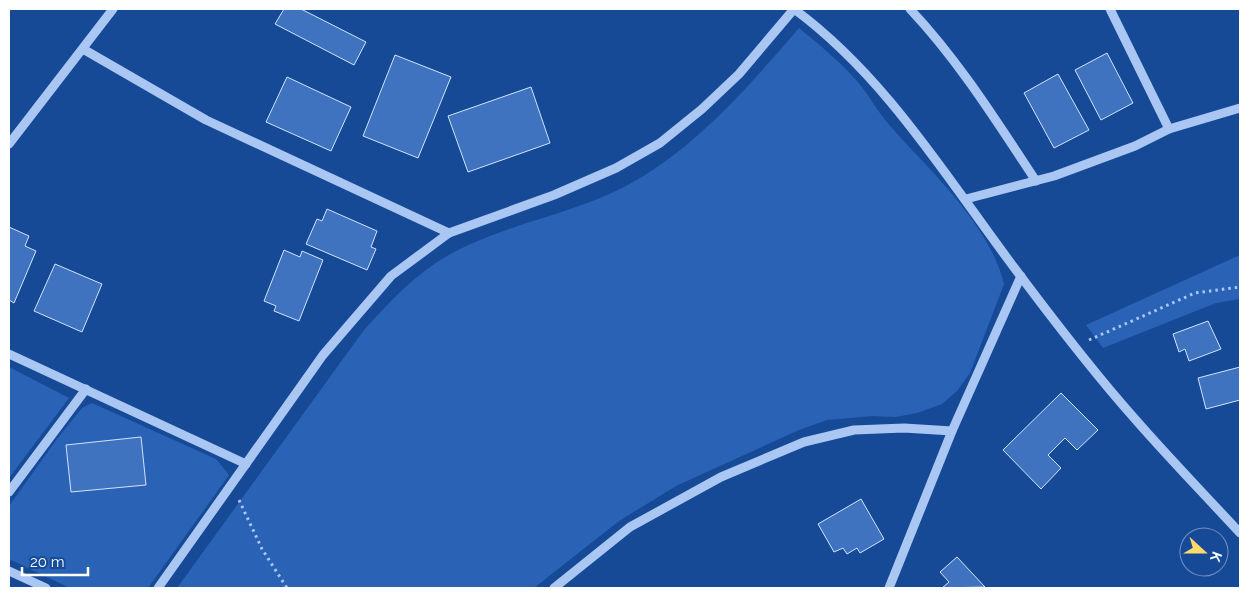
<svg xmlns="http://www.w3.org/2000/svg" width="1249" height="597" viewBox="0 0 1249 597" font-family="Raleway,sans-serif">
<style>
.green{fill:#2a63b6}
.building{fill:#3f73bf;stroke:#d1e3fc}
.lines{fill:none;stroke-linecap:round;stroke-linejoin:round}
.path{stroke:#a9c7f2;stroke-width:3;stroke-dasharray:2.5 4;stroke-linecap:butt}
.minor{stroke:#a9c7f2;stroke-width:9}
</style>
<rect width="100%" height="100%" fill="#164a97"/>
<g class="green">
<path d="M799,28c21,17 41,34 59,54 12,15 21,32 34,46 39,44 97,96 112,156l-34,89 -13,18 -15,13 -25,9 -21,4 -24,-1 -45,4 -28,10 -123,56 -57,35 -85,67h-357l187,-258c28,-31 55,-60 92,-79 54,-28 117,-37 170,-65 69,-37 123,-100 173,-158z"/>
<path d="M1240,255v44l-24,4 -113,45 -17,-23z"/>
<path d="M9,367l60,31 -60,80z"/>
<path d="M92,403l124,56 13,16 -81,113h-78l-61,-29v-53l48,-67 25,-31z"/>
</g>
<g class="building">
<path d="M284,9h17l65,33 -12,23 -79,-41z"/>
<path d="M1107,53l26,50 -32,17 -26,-50z"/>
<path d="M395,55l56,22 -33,81 -55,-22z"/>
<path d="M1058,74l31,56 -35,18 -30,-55z"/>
<path d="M287,77l64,30 -20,44 -65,-29z"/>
<path d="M531,87l19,56 -82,29 -20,-56z"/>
<path d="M327,209l50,22 -6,16 5,2 -9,21 -61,-26 11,-25 5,2z"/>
<path d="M9,227l20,9 -4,10 11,5 -22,52 -5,-3z"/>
<path d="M284,250l16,7 2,-6 21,9 -24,61 -25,-10 2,-5 -12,-5z"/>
<path d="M55,264l47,20 -20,48 -48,-21z"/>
<path d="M1208,321l13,28 -32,12 -4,-12 -6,3 -6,-18z"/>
<path d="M1240,367v33l-34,9 -8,-31z"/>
<path d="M1061,393l37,37 -21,20 -12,-12 -17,17 13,13 -20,21 -38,-39z"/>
<path d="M141,437l5,48 -75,7 -5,-47z"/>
<path d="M861,499l23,40 -24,14 -3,-5 -10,6 -4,-6 -9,4 -16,-28z"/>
<path d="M957,557l28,30 -43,1 7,-6 -9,-10z"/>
</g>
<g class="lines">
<g class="path">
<path d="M1089,340l106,-47 45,-6"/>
<path d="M239,500l23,49 25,39"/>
</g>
<g class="minor">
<path d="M794,9c95,70 157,176 228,269 36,48 73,96 113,141 34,39 70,76 105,114"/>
<path d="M910,9c49,52 87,113 126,172"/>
<path d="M1110,9l59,120"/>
<path d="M83,49l123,71 243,113"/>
<path d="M9,144l104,-135"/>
<path d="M966,199l88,-23 81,-30 34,-17 71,-21"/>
<path d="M9,354l237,110"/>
<path d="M9,492l77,-103"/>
<path d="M9,571l37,17"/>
<path d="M158,588l165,-233 68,-79 58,-43 105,-38 62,-27 44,-25 42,-34 37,-35 55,-65"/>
<path d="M554,588l76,-61 91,-50 83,-35 50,-12 50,-2 48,3"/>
<path d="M889,588l63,-157 69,-155"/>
</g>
</g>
<rect width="1249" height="597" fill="none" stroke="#ffffff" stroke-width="20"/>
<g transform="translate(1204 552) rotate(111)"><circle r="24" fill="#164a97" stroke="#7392c1"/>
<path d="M0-4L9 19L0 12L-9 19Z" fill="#ffda6a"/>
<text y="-8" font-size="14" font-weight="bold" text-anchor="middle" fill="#ffffff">K</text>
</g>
<path d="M22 567v8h66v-8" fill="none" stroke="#ffffff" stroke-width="2.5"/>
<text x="30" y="567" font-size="15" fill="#ffffff" stroke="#164a97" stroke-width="4" paint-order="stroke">20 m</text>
</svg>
